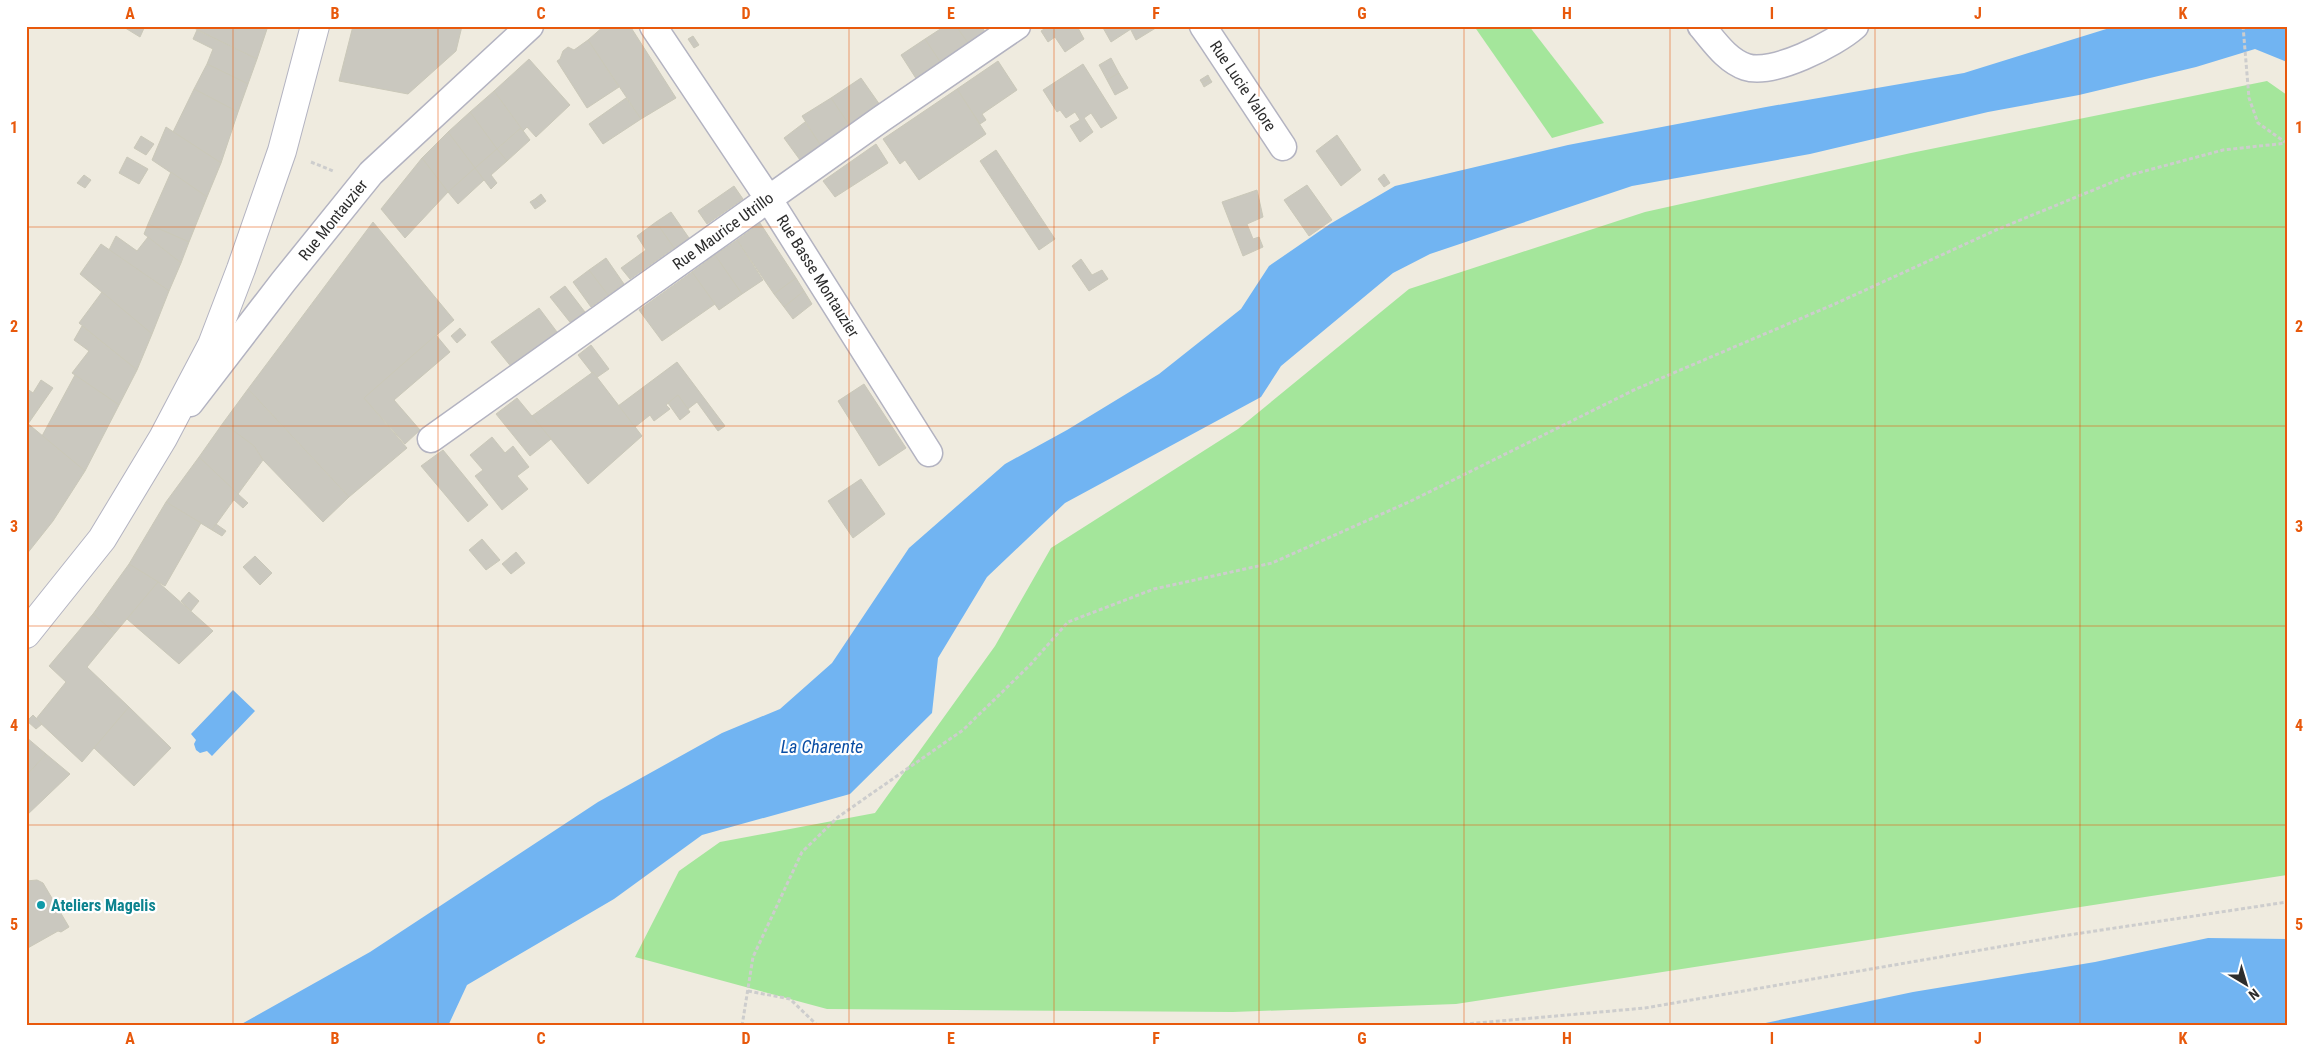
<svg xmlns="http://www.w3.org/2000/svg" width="2313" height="1052" viewBox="0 0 2313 1052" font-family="'Roboto Condensed',sans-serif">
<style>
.green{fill:#a4e69b}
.water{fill:#71b4f2}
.building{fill:#cac8bf;stroke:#cac8b9}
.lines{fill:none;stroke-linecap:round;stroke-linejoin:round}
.street-casing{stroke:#b3b3c1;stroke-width:29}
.secondary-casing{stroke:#b3b3c1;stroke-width:30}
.path{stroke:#cdcdcd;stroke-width:3;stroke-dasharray:4 2.5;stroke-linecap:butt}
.street{stroke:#fff;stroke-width:26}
.secondary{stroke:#fff;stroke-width:28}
.grid{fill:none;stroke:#e8590c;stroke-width:1;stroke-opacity:0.55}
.culture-dot{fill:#0f9aa8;stroke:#fff;stroke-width:2}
.labels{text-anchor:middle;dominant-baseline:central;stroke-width:4.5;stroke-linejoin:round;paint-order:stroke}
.street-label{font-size:16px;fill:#2d2d2d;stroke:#fff}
.culture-label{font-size:16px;font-weight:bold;fill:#0d838f;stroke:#fff;text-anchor:start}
.water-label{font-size:18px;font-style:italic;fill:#0a4ea4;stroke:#fff}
.neatline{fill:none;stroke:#e8590c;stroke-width:2}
.grid-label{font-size:16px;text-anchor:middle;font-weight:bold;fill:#e8590c}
</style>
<rect width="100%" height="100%" fill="#efebdf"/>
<g class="green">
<path d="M1474,26h55l75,97 -52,15z"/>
<path d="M2267,81l20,14v780l-831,129 -223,8 -406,-3 -192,-52 44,-86 41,-29 155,-29 120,-167 56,-98 187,-119 171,-140 236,-77 266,-59z"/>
</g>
<g class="water">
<path d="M2116,26h171v36l-32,-13 -59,18 -117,28 -91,17 -178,42 -178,32 -202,68 -37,19 -112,93 -20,31 -196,106 -78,74 -49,81 -6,55 -82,81 -148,41 -88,64 -147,86 -19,41h-210l132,-74 228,-150 124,-69 58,-24 52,-46 77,-115 96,-84 62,-34 92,-56 82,-65 28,-43 61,-42 65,-38 173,-41 198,-38 198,-34z"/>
<path d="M233,690l22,21 -43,45 -5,-5 -7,2 -4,-3 -2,-6 2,-4 -5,-6z"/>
<path d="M2208,938l79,1v87h-536l162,-34 182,-30z"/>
</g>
<g class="building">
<path d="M122,26h23l-5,11z"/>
<path d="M190,26h78l-11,33z"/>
<path d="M353,26h109l-6,25 -48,43 -69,-13z"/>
<path d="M604,26h26l46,72 -35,21 -53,-79z"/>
<path d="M945,26h11l13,18 -28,19 -16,-24z"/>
<path d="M956,26h25l5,7 -17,11z"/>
<path d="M1049,26h28l7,13 -19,13 -10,-15 -7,5 -7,-11z"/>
<path d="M1102,26h27l2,3 -20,13z"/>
<path d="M1129,26h30l-23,14z"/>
<path d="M197,30l60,29 -9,25 -41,-20 6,-15 -20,-10z"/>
<path d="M693,36l6,9 -5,3 -6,-9z"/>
<path d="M925,39l16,24 -24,17 -16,-25z"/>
<path d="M588,40l31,47 -32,21 -30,-47 3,-2 3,-8 5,-4 6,3z"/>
<path d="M1111,58l8,15 -12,7 -8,-15z"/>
<path d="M529,59l41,46 -34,32 -9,-10 -4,4 -29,-40z"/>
<path d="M998,61l19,29 -35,24 4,6 -6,4 -23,-35z"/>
<path d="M207,64l41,20 -10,28 -44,-23z"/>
<path d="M1083,64l34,54 -16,10 -10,-15 -7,5 9,14 -13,10 -10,-16 10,-6 -5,-8 -9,6 -6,-8 -3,2 -14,-22z"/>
<path d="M1119,73l9,15 -13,7 -8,-15z"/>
<path d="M1208,75l2,4 -8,4 -2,-3z"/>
<path d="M861,78l19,27 -30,21 -19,-28z"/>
<path d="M1210,79l2,3 -8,5 -2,-4z"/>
<path d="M194,89l44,23 -17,51 -48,-31z"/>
<path d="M957,89l29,45 -67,46 -14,-20 -5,4 -17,-25z"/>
<path d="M494,91l27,37 -24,21 -27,-37z"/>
<path d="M626,98l15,21 -38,25 -14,-20z"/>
<path d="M831,98l19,28 -29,20 -19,-30z"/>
<path d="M470,112l27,37 -22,19 -27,-36z"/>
<path d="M805,122l16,24 -21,14 -16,-22z"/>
<path d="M166,127l55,36 -14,34 -55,-37z"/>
<path d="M521,128l9,12 -23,21 -10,-12z"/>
<path d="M448,132l27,36 -27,24 -26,-34z"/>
<path d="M1337,135l24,35 -20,16 -25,-35z"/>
<path d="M141,136l13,8 -8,11 -12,-7z"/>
<path d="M876,144l12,19 -53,34 -12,-16z"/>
<path d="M497,149l10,12 -16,14 6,8 -6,6 -16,-21z"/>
<path d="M996,150l59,89 -16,11 -59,-89z"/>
<path d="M127,157l21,12 -9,15 -20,-11z"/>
<path d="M422,158l26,34 -43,46 -24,-29z"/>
<path d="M475,168l9,12 -26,24 -10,-12z"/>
<path d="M171,172l36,25 -18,45 -41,-18z"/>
<path d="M1384,174l6,9 -6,4 -6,-8z"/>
<path d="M84,175l7,5 -6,8 -8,-5z"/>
<path d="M1307,185l25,35 -23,16 -25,-36z"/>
<path d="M734,186l9,13 -36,25 -9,-13z"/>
<path d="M1257,190l6,27 -16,7 6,15 6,-2 4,10 -20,9 -21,-54z"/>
<path d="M541,194l5,7 -5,4 -6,-6z"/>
<path d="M535,199l6,6 -6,4 -5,-7z"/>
<path d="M671,212l18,26 -15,10 -18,-26z"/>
<path d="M373,222l81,98 -90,78 43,50 -58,49 -101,-108z"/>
<path d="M656,222l18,26 -44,31 -9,-11 25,-18 -9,-14z"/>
<path d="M760,223l36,55 -22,16 -37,-54z"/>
<path d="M148,224l41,18 -8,21 -37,-29z"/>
<path d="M116,236l21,15 11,-14 33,26 -12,28 -60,-41z"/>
<path d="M737,240l26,40 -21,14 -27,-39z"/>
<path d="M101,244l68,47 -17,43 -72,-60z"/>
<path d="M715,255l27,39 -23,16 -27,-38z"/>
<path d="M606,258l18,26 -16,11 -19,-25z"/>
<path d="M1081,259l11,16 10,-5 6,9 -19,12 -17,-25z"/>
<path d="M589,270l19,25 -17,12 -18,-25z"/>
<path d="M692,272l23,32 -53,37 -23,-31z"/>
<path d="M796,278l8,13 -20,16 -10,-13z"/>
<path d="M565,286l23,30 -15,10 -23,-29z"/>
<path d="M804,291l8,13 -19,15 -9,-12z"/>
<path d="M102,292l50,42 -15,36 -58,-47z"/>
<path d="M539,308l21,28 -47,33 -22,-27z"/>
<path d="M82,326l55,44 -18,35 -47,-32 17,-22 -15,-11z"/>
<path d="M460,328l6,7 -9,8 -6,-7z"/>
<path d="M436,335l14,17 -56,48 26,30 -15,14 -41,-46z"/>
<path d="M591,345l18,24 -13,9 -18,-23z"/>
<path d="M677,362l48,64 -7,5 -21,-29 -9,7 -10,-14 -12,10 4,4 -16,12 -4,-6 -15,12 -17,-21z"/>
<path d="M593,372l49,64 -54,48 -56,-68z"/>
<path d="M75,375l44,30 -34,66 -43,-35z"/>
<path d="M41,380l12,8 -25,36 -2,-36 7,5z"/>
<path d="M864,384l42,64 -27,18 -41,-65z"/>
<path d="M248,389l101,108 -26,25 -60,-62 -9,-14 -31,-23z"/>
<path d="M678,395l12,17 -10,8 -12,-17z"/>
<path d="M517,398l34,41 -21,17 -34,-42z"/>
<path d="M26,422l59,49 -32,50 -27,34z"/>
<path d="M223,423l31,23 9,14 -25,34 -39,-37z"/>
<path d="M492,437l13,16 8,-7 16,21 -12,9 11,13 -26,21 -27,-34 8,-6 -13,-15z"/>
<path d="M443,450l45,55 -20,17 -47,-56z"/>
<path d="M199,457l39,37 -26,36 -46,-28z"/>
<path d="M861,479l24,35 -32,24 -25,-37z"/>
<path d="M238,494l10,9 -5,5 -9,-8z"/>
<path d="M166,502l35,21 -36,63 -36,-22z"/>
<path d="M216,524l10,7 -4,5 -10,-6z"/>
<path d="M482,539l18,21 -14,10 -17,-20z"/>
<path d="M516,552l9,11 -14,11 -9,-10z"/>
<path d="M255,556l17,17 -12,12 -17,-18z"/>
<path d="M129,564l29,18 -43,51 -22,-19z"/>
<path d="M158,582l55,49 -34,33 -52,-45z"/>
<path d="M189,592l10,9 -8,10 -10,-10z"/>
<path d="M93,614l22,19 -28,34 42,40 -47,55 -46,-43 30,-37 -17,-16z"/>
<path d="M129,707l42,41 -37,38 -40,-38z"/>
<path d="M33,715l9,9 -6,5 -9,-8z"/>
<path d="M26,737l20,17 -20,22z"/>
<path d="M46,754l24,20 -44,42v-40z"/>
<path d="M37,880l6,3 26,44 -8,5 -3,-1 -32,18v-68z"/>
</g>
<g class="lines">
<g class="street-casing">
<g id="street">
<path d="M653,26l115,172 161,255"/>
<path d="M1203,26l80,121"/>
<path d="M1701,26c13,15 25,34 45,41 26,9 89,-23 109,-41"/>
<path d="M190,403l93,-121 88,-109 159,-147"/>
<path d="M431,439l450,-320 136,-93"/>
</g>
</g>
<g class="secondary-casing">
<path id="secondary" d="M26,634l76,-95 61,-101 49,-93 29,-76 41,-118 33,-125"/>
</g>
<g class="path">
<path d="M2243,26l6,72 9,25 27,19"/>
<path d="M311,162l22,9"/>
<path d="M748,991l42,8 28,27"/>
<path d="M742,1026l11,-69 49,-105 36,-35 125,-87 67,-65 38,-43 86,-33 118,-26 139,-62 225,-112 201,-86 159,-73 134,-55 93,-25 64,-7"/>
<path d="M1444,1026l201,-18 417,-72 225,-34"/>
</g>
<use href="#street" class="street"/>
<use href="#secondary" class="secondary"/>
</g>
<path class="grid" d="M233,26v1000M438,26v1000M643,26v1000M849,26v1000M1054,26v1000M1259,26v1000M1464,26v1000M1670,26v1000M1875,26v1000M2080,26v1000M26,227h2261M26,426h2261M26,626h2261M26,825h2261"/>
<circle class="culture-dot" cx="41" cy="905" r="5"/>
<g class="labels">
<g class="street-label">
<text transform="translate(1243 86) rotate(56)">Rue Lucie Valore</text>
<text transform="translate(333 220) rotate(-51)">Rue Montauzier</text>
<text transform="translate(723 231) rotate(-36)">Rue Maurice Utrillo</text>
<text transform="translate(818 276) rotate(58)">Rue Basse Montauzier</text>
</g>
<g class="culture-label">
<text x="51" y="905">Ateliers Magelis</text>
</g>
<g class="water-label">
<text x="822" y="746">La Charente</text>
</g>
</g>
<rect width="2313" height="1052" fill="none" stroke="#ffffff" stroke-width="55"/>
<g transform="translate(2246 984) rotate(142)" stroke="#ffffff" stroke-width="4" paint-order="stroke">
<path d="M0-4L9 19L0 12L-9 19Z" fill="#2d2d2d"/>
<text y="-8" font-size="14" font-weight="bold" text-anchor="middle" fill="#2d2d2d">N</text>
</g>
<rect x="28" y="28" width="2258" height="996" class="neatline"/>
<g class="grid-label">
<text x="130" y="19">A</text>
<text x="335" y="19">B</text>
<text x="541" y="19">C</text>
<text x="746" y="19">D</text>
<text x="951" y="19">E</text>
<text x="1156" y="19">F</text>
<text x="1362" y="19">G</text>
<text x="1567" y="19">H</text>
<text x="1772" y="19">I</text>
<text x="1978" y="19">J</text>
<text x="2183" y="19">K</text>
<text x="14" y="133">1</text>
<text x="2299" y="133">1</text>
<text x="14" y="332">2</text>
<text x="2299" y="332">2</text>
<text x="14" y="532">3</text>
<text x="2299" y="532">3</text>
<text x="14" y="731">4</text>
<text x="2299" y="731">4</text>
<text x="14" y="930">5</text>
<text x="2299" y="930">5</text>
<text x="130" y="1044">A</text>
<text x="335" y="1044">B</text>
<text x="541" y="1044">C</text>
<text x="746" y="1044">D</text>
<text x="951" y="1044">E</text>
<text x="1156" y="1044">F</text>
<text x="1362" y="1044">G</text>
<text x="1567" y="1044">H</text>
<text x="1772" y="1044">I</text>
<text x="1978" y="1044">J</text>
<text x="2183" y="1044">K</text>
</g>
</svg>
